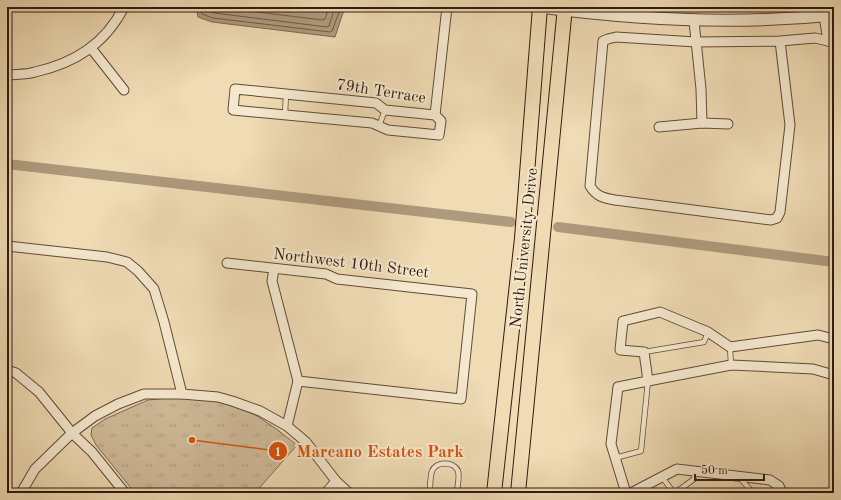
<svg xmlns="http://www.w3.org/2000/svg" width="841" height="500" viewBox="0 0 841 500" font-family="'Old Standard TT',serif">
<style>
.park{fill:url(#park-tufts);stroke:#806a54}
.water{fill:#ae9a7c;stroke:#7c6751}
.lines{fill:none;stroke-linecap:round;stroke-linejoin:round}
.shore{stroke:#6f5a46;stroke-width:1}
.canal{stroke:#ae9a7c;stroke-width:10}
.service-casing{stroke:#604b39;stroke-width:6}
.minor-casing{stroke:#604b39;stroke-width:11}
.tertiary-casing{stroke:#604b39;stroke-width:13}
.primary-casing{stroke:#301b10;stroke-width:16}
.service{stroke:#f5e8ce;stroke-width:4.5}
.minor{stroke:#f5e8ce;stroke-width:9}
.tertiary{stroke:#f5e8ce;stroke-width:11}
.primary{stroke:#efdbb4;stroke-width:14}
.labels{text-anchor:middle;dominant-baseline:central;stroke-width:4;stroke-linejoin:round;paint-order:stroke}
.street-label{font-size:16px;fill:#301b10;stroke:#f5e8ce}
.leader{fill:none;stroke:#d6530c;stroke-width:1.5}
.callout-dot{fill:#d6530c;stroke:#f5e8ce;stroke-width:1.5}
.mark-label{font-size:12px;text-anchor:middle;font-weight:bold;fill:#fff}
.callout-label{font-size:17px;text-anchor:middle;font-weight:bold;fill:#d6530c;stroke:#f5e8ce;stroke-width:4;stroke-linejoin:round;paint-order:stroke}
</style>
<defs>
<pattern id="park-tufts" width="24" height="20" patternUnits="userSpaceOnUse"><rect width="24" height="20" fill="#cfba98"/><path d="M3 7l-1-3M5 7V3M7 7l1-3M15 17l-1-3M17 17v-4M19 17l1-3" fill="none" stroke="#b29f82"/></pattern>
</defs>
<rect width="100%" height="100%" fill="#efdbb4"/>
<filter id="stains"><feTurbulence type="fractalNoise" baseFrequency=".005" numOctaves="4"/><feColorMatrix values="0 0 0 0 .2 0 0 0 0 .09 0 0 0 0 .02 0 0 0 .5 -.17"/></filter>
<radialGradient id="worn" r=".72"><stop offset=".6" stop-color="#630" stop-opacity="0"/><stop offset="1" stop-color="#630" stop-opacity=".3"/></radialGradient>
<path class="park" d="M191,396l54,12 30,20 22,17 -42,48h-120l-39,-48 -5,-10 1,-7 13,-9 43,-19z"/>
<path class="water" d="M196,7h149l-10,30 -123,-15 -14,-5z"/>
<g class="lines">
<g class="shore">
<path d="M200,7l2,7 11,4 117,14 2,-1 9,-24"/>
<path d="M205,7l1,3 8,3 113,14 2,-1 6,-19"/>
<path d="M215,7l108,13 2,-1 4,-12"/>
</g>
<g class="canal">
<path d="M7,164l504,58"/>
<path d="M558,227l276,35"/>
</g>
<g class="service-casing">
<g id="service">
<path d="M285,115l1,-21"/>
<path d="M379,126l6,-16"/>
<path d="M730,347l1,18"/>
<path d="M644,352l60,-10 4,-10"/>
<path d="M615,458l26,-7 7,-70"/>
<path d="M662,477l12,16"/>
<path d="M740,478l13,15"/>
<path d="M430,493c0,-7 0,-16 2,-22 4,-10 22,-10 26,0 2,6 -1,16 -1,22"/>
<path d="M675,493l19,-14 1,-8"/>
</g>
</g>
<g class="minor-casing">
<g id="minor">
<path d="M833,7l1,2"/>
<path d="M824,16l4,25"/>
<path d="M694,21l7,68 1,34"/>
<path d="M780,41l10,84 -10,87 -3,6 -6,2 -156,-20c-12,-2 -19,-4 -25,-14l13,-145 5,-2 8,-2 80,5 84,-1 35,-3 13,3 6,-1"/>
<path d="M91,48l33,42"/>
<path d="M7,75c9,-1 19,0 28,-3 40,-9 70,-28 89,-65"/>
<path d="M235,89l141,14 9,7 50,5 6,6 -2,14 -51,-5 -16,-7 -139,-13z"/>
<path d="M435,115l12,-108"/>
<path d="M659,127l43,-4 26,1"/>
<path d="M7,246l100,11 20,5 11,9 16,18 10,33 18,72"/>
<path d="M227,263l99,11 11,5 135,15 -11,105 -163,-18"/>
<path d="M274,269l-2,12 26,100 -11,45"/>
<path d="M7,370l9,3 23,19 33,41 20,19 33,41"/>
<path d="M648,381l83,-16 82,4 21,6"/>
<path d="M21,493l14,-24 37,-36 23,-17 23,-12 26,-10h38l36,3 14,4 28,10 27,15 19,16 30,39 13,12"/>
<path d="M326,493l10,-12"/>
<path d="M626,493l-15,-49 7,-57 30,-6 -4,-29 -24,-2 3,-29 37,-9 48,20 22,15 88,-12 16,4"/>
<path d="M631,493l46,-24 93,11 9,6 3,7"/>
</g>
</g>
<g class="tertiary-casing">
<path id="tertiary" d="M540,7c98,13 196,18 294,8"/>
</g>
<g class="primary-casing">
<g id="primary">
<path d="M494,493l28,-255 18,-231"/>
<path d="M518,493l47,-486"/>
</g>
</g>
<use href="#service" class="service"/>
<use href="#minor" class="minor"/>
<use href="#tertiary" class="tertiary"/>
<use href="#primary" class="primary"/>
</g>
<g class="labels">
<g class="street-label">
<text transform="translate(381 92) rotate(9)">79th Terrace</text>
<text transform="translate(525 248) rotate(-84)">North University Drive</text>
<text transform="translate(351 264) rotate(7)">Northwest 10th Street</text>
</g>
</g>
<path class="leader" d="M192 440L278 451"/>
<g class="callout-dot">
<circle cx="192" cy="440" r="4"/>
<circle cx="278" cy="451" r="10"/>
</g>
<g class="mark-label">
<text x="278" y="456">1</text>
</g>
<g class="callout-label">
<text x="380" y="457">Marcano Estates Park</text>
</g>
<rect width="841" height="500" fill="none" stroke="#efdbb4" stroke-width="24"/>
<rect x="8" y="8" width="825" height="484" fill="none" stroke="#301b10" stroke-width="2"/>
<rect x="12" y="12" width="817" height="476" fill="none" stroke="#301b10"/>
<path d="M695 474v6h69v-6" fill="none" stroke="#301b10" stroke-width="2"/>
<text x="701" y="474" font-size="12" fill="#301b10" stroke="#f5e8ce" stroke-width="3" paint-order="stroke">50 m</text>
<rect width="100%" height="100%" filter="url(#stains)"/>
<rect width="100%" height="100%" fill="url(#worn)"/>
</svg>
